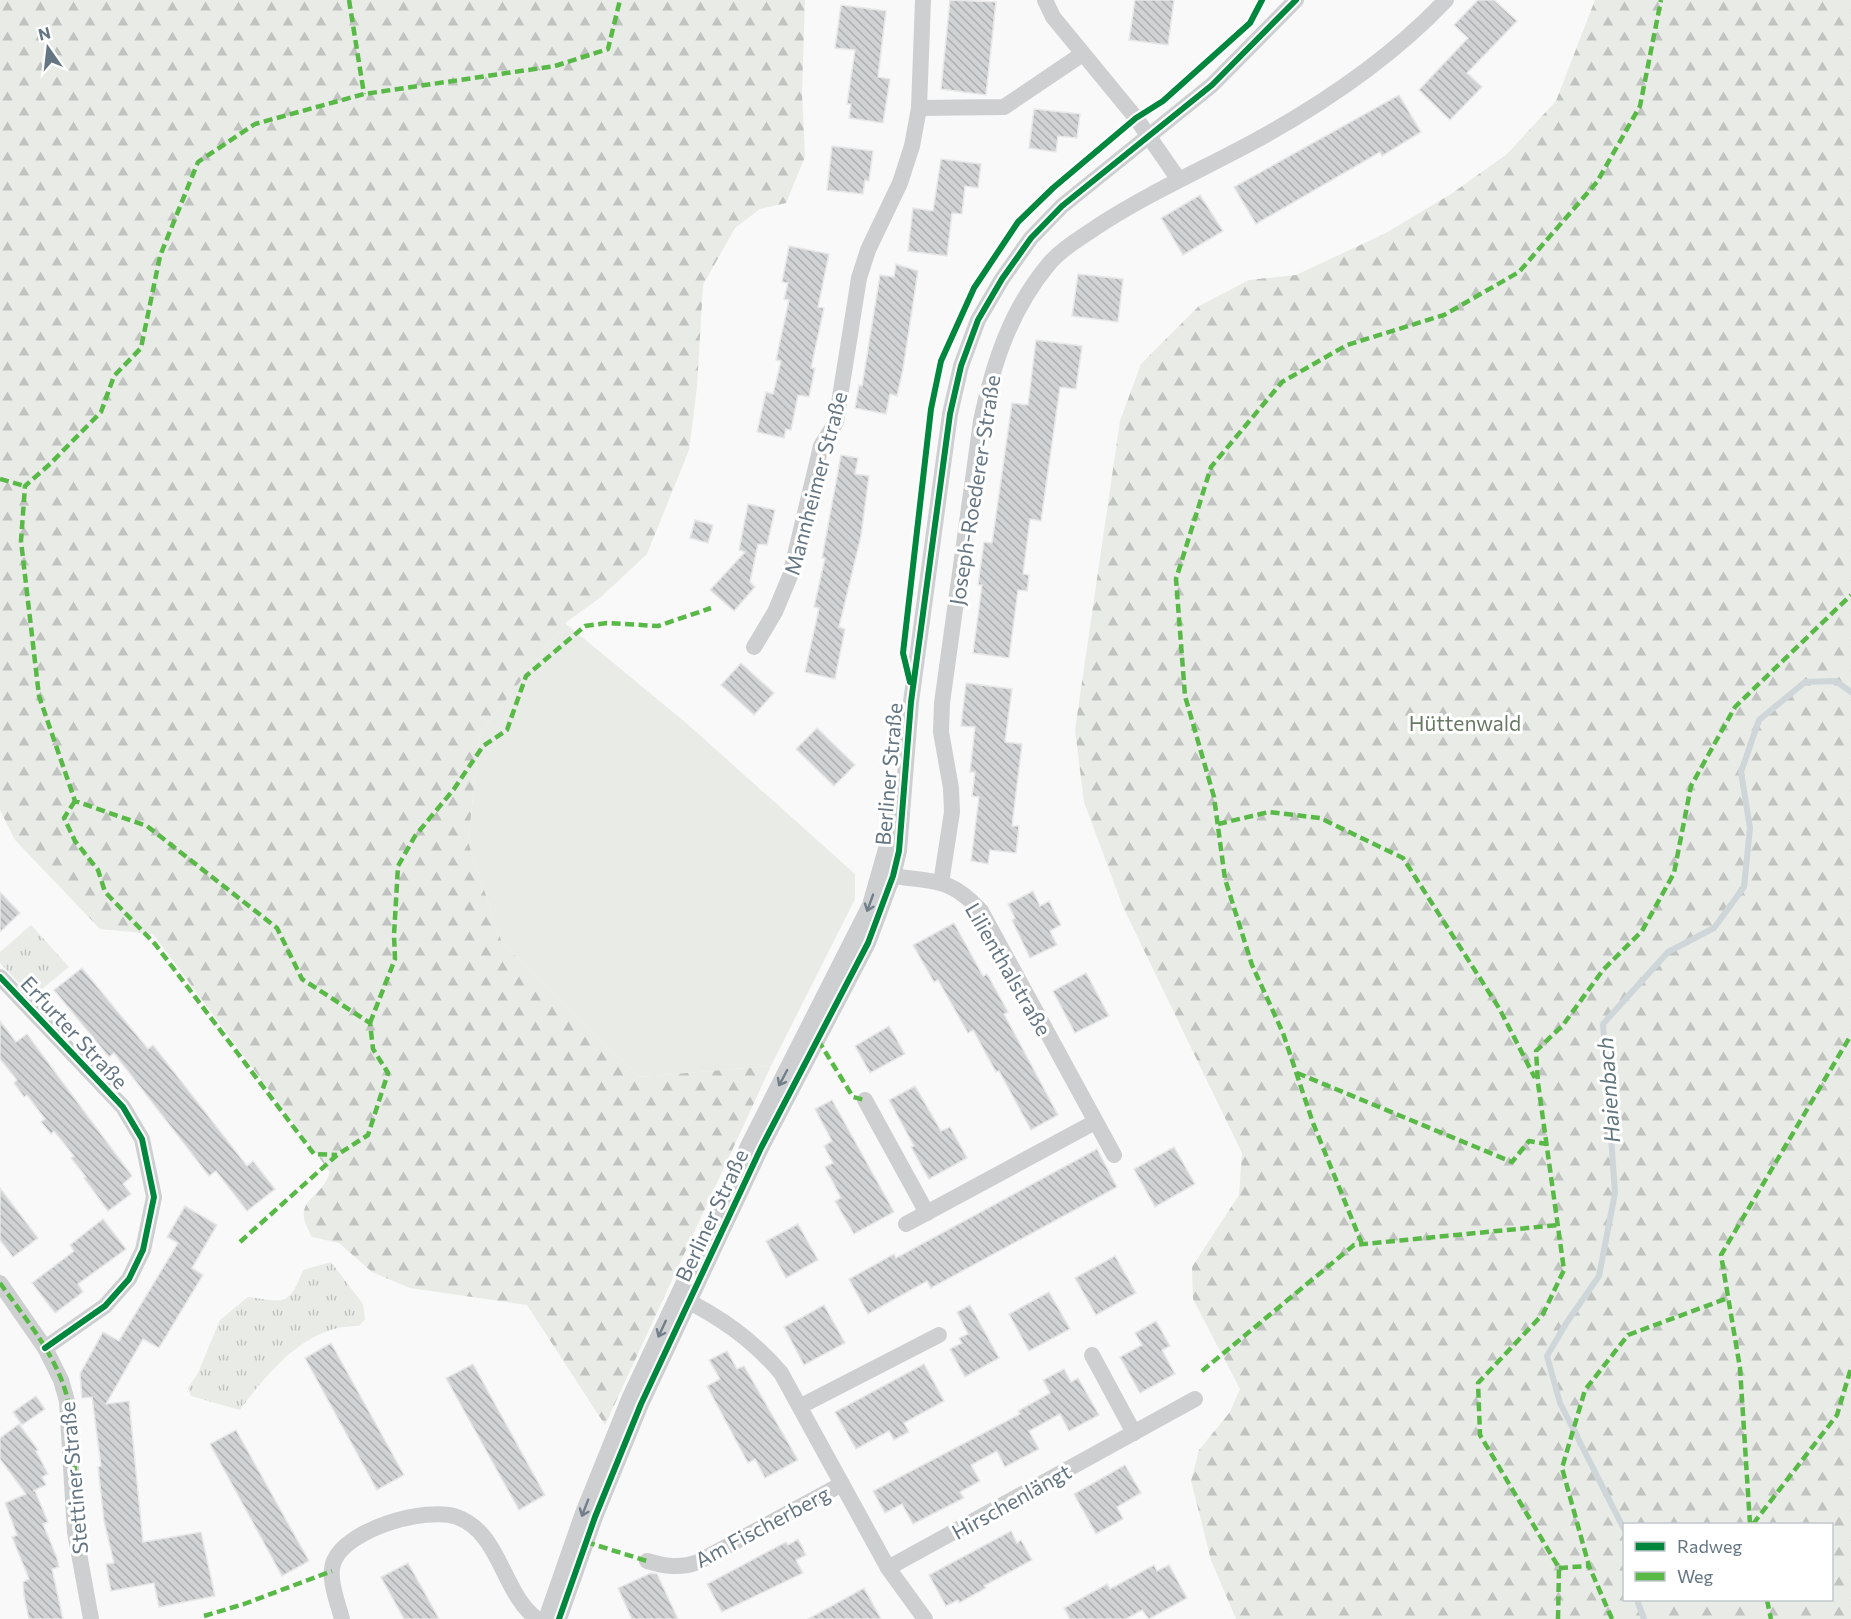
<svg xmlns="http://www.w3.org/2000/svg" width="1851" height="1619" viewBox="0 0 1851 1619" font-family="Commissioner,sans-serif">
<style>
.grass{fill:#e8ebe6}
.forest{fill:url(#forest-firs);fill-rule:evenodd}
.park{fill:url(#park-tufts)}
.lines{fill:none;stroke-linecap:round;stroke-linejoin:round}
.stream{stroke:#ced6d9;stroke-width:6}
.building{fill:url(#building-back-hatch);stroke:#e8e8e8;stroke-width:1.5}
.minor{stroke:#cecfd0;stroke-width:16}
.quiet{stroke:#58b947;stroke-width:4.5;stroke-dasharray:9 4.5;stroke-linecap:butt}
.cycleway-casing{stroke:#fff;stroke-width:10}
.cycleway{stroke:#00873e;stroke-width:6}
.oneway{stroke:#707f8b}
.labels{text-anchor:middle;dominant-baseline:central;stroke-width:6;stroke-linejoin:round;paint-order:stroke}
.street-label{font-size:21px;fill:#657683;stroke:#fff}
.park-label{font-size:21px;fill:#687a64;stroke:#fff}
.water-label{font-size:22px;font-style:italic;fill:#60757c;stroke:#fff}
</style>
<defs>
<pattern id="forest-firs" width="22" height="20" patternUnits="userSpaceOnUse" patternTransform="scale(1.5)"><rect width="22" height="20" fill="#e8ebe6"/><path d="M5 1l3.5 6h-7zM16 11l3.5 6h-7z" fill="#c0c3c0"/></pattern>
<pattern id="park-tufts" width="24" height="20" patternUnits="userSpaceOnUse" patternTransform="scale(1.5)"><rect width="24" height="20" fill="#e8ebe6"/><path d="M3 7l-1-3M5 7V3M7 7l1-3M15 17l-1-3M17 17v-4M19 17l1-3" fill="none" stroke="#c0c3c0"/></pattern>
<pattern id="building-back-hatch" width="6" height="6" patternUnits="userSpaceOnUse" patternTransform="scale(1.5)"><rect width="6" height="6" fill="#d0d2d3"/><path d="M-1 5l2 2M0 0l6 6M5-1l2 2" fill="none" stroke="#acafb1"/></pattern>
</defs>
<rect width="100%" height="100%" fill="#f9f9f9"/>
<path class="grass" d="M565,623l120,99 170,152v25l-84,167 -132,11 -137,-134 -34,-101 12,-108z"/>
<g class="forest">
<path d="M0,0h805l-3,93 3,64 -19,46 -26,6 -25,19 -32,57 -6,102 -8,63 -42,104 -46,43 -36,26 -85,111 -12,108 34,101 137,134 132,-11 -166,359 -78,-120 -117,-17 -38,-16 -33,-29 -27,-6c-23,-39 8,-34 18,-65l-177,-238 -53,-5 -85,-89 -15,-30z"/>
<path d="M1595,0h256v1619h-615l-25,-59 -20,-79 8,-31 31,-38 10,-23 -47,-90 -1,-32 47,-72 3,-42 -119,-246 -39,-105 -9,-72 45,-309 21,-57 58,-58 50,-26 47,-5 88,-41 67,-40 56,-40 49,-53zM1832,1524v76h-208v-76z"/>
</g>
<g class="park">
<path d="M31,925l38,42 -37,30 -32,-34v-11z"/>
<path d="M331,1262l32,42 2,15 -6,7c-52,-2 -91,46 -119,84l-49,-14 -3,-8 10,-15 22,-53 28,-23c35,4 40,12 55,-27z"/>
</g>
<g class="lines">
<g class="stream">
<path d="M1624,1529l-64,-126 -13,-47 20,-34 32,-46 16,-83 -12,-169 65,-72 46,-24 30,-41 6,-59 -9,-56 18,-52 46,-38 31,-1 15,11"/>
<path d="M1637,1600l7,19"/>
</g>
</g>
<g class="building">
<path d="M950,0l46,2 -10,93 -45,-6z"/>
<path d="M1135,0h39l-6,45 -39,-5z"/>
<path d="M1478,0h16l23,21 -50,52 15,14 -32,33 -31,-30 49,-52 -14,-13z"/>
<path d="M841,5l45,6 -8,66 12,2 -7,44 -34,-5 2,-14h-4l8,-54 -20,-2z"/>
<path d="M1399,95l22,37 -39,24 -2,-4 -124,72 -22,-37z"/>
<path d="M1034,109l46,5 -3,24 -19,-2 -2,16 -27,-4z"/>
<path d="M832,146l41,5 -4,30 -4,-1 -2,14 -36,-4z"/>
<path d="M941,159l40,5 -3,24 -13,-2 -3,28 -10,-1 -5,43 -39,-5 5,-43 20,3z"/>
<path d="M1200,195l23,36 -40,24 -22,-37z"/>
<path d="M789,246l40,8 -11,53 6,1 -13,60h4l-6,29 -11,-2 -7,35 -5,-1 -2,9 -27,-6 9,-40 7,2 8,-33 -5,-1 13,-60 -5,-1 4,-16 -6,-1z"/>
<path d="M896,264l22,7 -15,98 -6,27 -7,-2 -4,20 -31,-6 4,-23 3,1 18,-111 14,2z"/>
<path d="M1078,274l45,5 -5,43 -46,-6z"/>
<path d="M1036,340l46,6 -6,43 -16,-2 -19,134 -11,-2 -7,55 6,1 -2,16 -9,-1 -9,68 -36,-5 9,-68h-4l6,-43 8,1 20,-140 16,2z"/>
<path d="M841,455l17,3 -3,16 14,2 -8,60 -22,91 6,2 -10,50 -30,-7 14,-64 -5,-1 11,-49h-3z"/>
<path d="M748,504l27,6 -8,35 -9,-1 -8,38 5,5 -21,24 -24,-21 35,-38 -6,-2z"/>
<path d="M695,520l18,5 -5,18 -18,-5z"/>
<path d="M741,663l33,30 -20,22 -33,-30z"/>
<path d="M966,683l46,6 -7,53 17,2 -10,82h7l-3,27 -26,-3 -2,14 -17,-3 8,-64 -7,-1 3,-24h-5l5,-45 -14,-1z"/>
<path d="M817,728l38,37 -21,21 -38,-37z"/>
<path d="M1033,891l7,15 9,-5 12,24 -11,6 7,14 -27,13 -18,-38 3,-2 -7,-14z"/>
<path d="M0,892l20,21 -20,19z"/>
<path d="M954,923l29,53 4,-2 21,38 -4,2 54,101 -27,15 -32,-59 -3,1 -23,-42 -5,3 -30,-53 -4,2 -21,-37z"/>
<path d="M82,968l66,81 5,-4 94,121 6,-5 22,28 -28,22 -31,-40 -7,5 -95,-123 -5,4 -55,-67z"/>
<path d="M1086,973l23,43 -34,17 -22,-42z"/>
<path d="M0,1021l16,21 11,-8 105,142 -9,8 8,10 -23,17 -24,-33 2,-1 -15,-19 3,-2 -20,-25 -3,3 -10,-12 4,-3 -18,-24 -3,2 -10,-14 3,-3 -17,-21z"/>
<path d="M889,1026l16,28 -35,19 -15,-27z"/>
<path d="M915,1086l26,45 9,-4 17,31 -38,21 -18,-32 3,-1 -25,-46z"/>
<path d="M832,1100l62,112 -40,22 -19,-33 6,-3 -16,-31 8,-4 -9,-17 8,-5 -17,-32z"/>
<path d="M1174,1147l21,37 -40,23 -21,-38z"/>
<path d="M1097,1149l20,38 -186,101 -4,-7 -59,33 -19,-35 45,-25 2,4z"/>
<path d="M0,1188l38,50 -25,19 -13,-17z"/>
<path d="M185,1206l32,19 -25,43 11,7 -44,73 -16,-9 -37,65 23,-3 14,141 58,-10 14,64 -56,11 -5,-24 -43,8 -5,-27 8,-1 -10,-42 -6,-54 3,-1 -9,-69 -10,1 -2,-24 23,-42 16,9 59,-98 -11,-6z"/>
<path d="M103,1219l23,30 -48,35 5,8 -28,21 -23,-30 42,-32 -4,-6z"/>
<path d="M798,1224l20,36 -32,18 -20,-37z"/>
<path d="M1115,1256l21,37 -40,22 -21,-37z"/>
<path d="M1049,1292l21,37 -41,22 -20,-37z"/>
<path d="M824,1305l21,38 -41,22 -20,-38z"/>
<path d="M970,1305l29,53 -34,19 -15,-28 12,-6 -3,-5 9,-4 -11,-22z"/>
<path d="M1156,1321l14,25 -8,4 13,24 -35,19 -20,-36 22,-12 -7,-12z"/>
<path d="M331,1343l73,132 -27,15 -72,-132z"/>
<path d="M727,1351l10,18 7,-3 54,94 -33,18 -10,-19 -7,4 -41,-77 13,-7 -11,-19z"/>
<path d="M473,1364l72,131 -26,15 -73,-132z"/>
<path d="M924,1364l20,37 -40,22 5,9 -15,8 -5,-9 -33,18 -21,-37z"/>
<path d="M1064,1369l7,13 7,-4 21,37 -30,16 -9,-17 -31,17 10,18 -34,18 -8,-16 -26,14 9,16 -20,11 4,6 -51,26 -11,-20 -17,9 -12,-22 147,-77 -2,-3 32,-18 -7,-13z"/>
<path d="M36,1396l9,13 -23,16 -9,-13z"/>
<path d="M19,1424l19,26 -2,1 12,23 -6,3 4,8 -13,6h2l13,31 -5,2 14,34 2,9 -7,2 11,50h-34l-5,-23 -1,-14 6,-3 -17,-42 5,-2 -12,-32 21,-9 -26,-35v-21z"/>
<path d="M236,1430l73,131 -27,15 -72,-132z"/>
<path d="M1125,1465l16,28 -24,14 6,12 -27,15 -22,-40z"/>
<path d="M1011,1531l6,12 4,-3 11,20 -48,26 2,2 -27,15 -1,-3 -12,6 -17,-31z"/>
<path d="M798,1539l8,16 -10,5 7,13 -81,39 -15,-28 79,-42 2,3z"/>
<path d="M408,1563l14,25 17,31h-35l-23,-42z"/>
<path d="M1154,1565l3,6 12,-6 18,33 -38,21 -7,-9 -16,9h-56l-6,-11 43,-24 3,5z"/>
<path d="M651,1573l6,1 21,45h-46l-14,-31z"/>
<path d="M864,1588l17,31h-73z"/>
</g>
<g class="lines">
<g class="minor">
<path d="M1045,0l8,17 83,101 43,62"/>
<path d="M919,108l85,-1 77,-52"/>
<path d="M754,647l21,-35 15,-36 31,-130 15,-24 23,-144 9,-28 32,-67 12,-37 7,-38 4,-108"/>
<path d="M884,874c46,10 62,-1 97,37l133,244"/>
<path d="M941,883l11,-71 -1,-24 -10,-56 1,-29 39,-282c12,-57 29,-110 67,-156 13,-16 33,-27 50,-39 49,-32 103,-56 155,-84 70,-38 138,-84 193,-142"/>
<path d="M0,977l123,130 19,32 12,58 -11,53 -14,29 -24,27 -60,42"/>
<path d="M865,1100l62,113"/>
<path d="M906,1224l189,-102"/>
<path d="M0,1283l45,65 16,32 6,21 8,131 16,87"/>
<path d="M680,1297c40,20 72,42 101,76l107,195 37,51"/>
<path d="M1092,1355l42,78"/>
<path d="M801,1406l138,-71"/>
<path d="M647,1561c17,5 33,8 51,1l144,-78"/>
<path d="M888,1568l307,-169"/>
<path d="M342,1619c-4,-16 -15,-42 -8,-58 13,-32 92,-55 123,-44 44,16 45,76 80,102"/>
<path d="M546,1619l37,-106 46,-114 121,-257 120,-237 16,-56 8,-55"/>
<path d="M559,1619l36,-102 46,-113 120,-256 107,-205 25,-67 6,-25 12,-149 39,-288 11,-48 17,-46 24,-41 29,-41 31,-32 150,-121 84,-85"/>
</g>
<g class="quiet">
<path d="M349,0l15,94"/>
<path d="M0,479l25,7"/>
<path d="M75,801l-11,17 11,23 23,29 7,22 50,52 159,210 23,1"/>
<path d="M1218,824l51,-12 51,6 83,40 96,150 36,70"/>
<path d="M370,1023l25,-64 -1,-24 4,-69 17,-30 39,-47 29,-43 24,-16 19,-54 59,-50 22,-3 51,3 53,-18"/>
<path d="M818,1040l35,57 12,3"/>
<path d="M1297,1073l215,89 17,-21 18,3"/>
<path d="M240,1242l97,-87 31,-20 20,-62 -15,-24 -3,-26 -68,-44 -25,-51 -130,-102 -72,-25 -36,-105 -18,-155 4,-55 25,-22 51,-52 13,-36 27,-28 19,-92 38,-94 57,-38 109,-30 191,-28 53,-17 12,-49"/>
<path d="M1362,1244l-49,-121 -30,-90 -31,-68 -27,-86 -11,-82 -29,-101 -9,-117 35,-112 71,-85 65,-37 97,-30 75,-43 78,-90 43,-76 21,-106"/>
<path d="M0,1283c22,31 48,62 62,98 20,53 8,121 18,179"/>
<path d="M1202,1371l152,-126 204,-20"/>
<path d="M1750,1524l-10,-156 -19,-113 130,-220"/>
<path d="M1753,1524l84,-109 14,-47"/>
<path d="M586,1542l61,19"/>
<path d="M1559,1568l30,-2"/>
<path d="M1767,1600l4,19"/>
<path d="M204,1616l40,-12 88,-33"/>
<path d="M1558,1619l1,-51 -79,-133 -2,-52 65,-69 21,-44 -26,-187 -2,-32 27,-26 40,-55 39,-39 32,-58 17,-87 44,-79 116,-112"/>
<path d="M1612,1619l-23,-53 -27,-98 23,-78 43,-55 100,-37"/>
</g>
<g class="cycleway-casing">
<g id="cycleway">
<path d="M910,682l-7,-29 28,-244 10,-48 33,-73 44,-66 35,-34 83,-70 27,-17 87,-78 12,-23"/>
<path d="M0,977l123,130 19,32 12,58 -11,53 -14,29 -24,27 -60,42"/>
<path d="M559,1619l36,-102 46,-113 120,-256 107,-205 25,-67 6,-25 12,-149 39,-288 11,-48 17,-46 24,-41 29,-41 31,-32 150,-121 84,-85"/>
</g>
</g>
<use href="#cycleway" class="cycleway"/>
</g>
<defs><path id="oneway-shaft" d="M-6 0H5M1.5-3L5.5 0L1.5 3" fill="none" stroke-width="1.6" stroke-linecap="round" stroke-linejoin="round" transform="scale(1.5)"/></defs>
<g class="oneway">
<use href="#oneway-shaft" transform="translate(870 903) rotate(110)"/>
<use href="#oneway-shaft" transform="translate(783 1078) rotate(118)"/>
<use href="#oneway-shaft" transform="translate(662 1329) rotate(115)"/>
<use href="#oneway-shaft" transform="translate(585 1508) rotate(111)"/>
</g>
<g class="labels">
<g class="street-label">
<text transform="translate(815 483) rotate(-75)">Mannheimer Straße</text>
<text transform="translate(974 490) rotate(-81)">Joseph-Roederer-Straße</text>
<text transform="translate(888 774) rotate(-85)">Berliner Straße</text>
<text transform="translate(1009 969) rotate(60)">Lilienthalstraße</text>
<text transform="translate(75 1032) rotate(47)">Erfurter Straße</text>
<text transform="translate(711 1215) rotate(-65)">Berliner Straße</text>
<text transform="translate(73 1478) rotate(-95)">Stettiner Straße</text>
<text transform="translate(1011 1501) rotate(-29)">Hirschenlängt</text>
<text transform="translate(762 1526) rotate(-28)">Am Fischerberg</text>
</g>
<g class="park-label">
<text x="1465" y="722">Hüttenwald</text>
</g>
<g class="water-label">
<text transform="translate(1608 1090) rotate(-94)">Haienbach</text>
</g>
</g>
<rect x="1623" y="1523" width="210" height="78" fill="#ffffff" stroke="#c1c8cd" stroke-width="1.5"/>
<rect x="1635" y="1542" width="30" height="9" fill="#00873e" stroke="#c1c8cd" stroke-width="1.5"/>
<text x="1677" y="1553" font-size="18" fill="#657683">Radweg</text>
<rect x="1635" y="1572" width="30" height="9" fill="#58b947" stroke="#c1c8cd" stroke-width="1.5"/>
<text x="1677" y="1583" font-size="18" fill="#657683">Weg</text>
<g transform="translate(48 48) rotate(346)" stroke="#ffffff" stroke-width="4.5" paint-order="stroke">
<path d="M0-4.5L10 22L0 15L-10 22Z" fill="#657683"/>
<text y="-9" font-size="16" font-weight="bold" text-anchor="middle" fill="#657683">N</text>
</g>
</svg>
